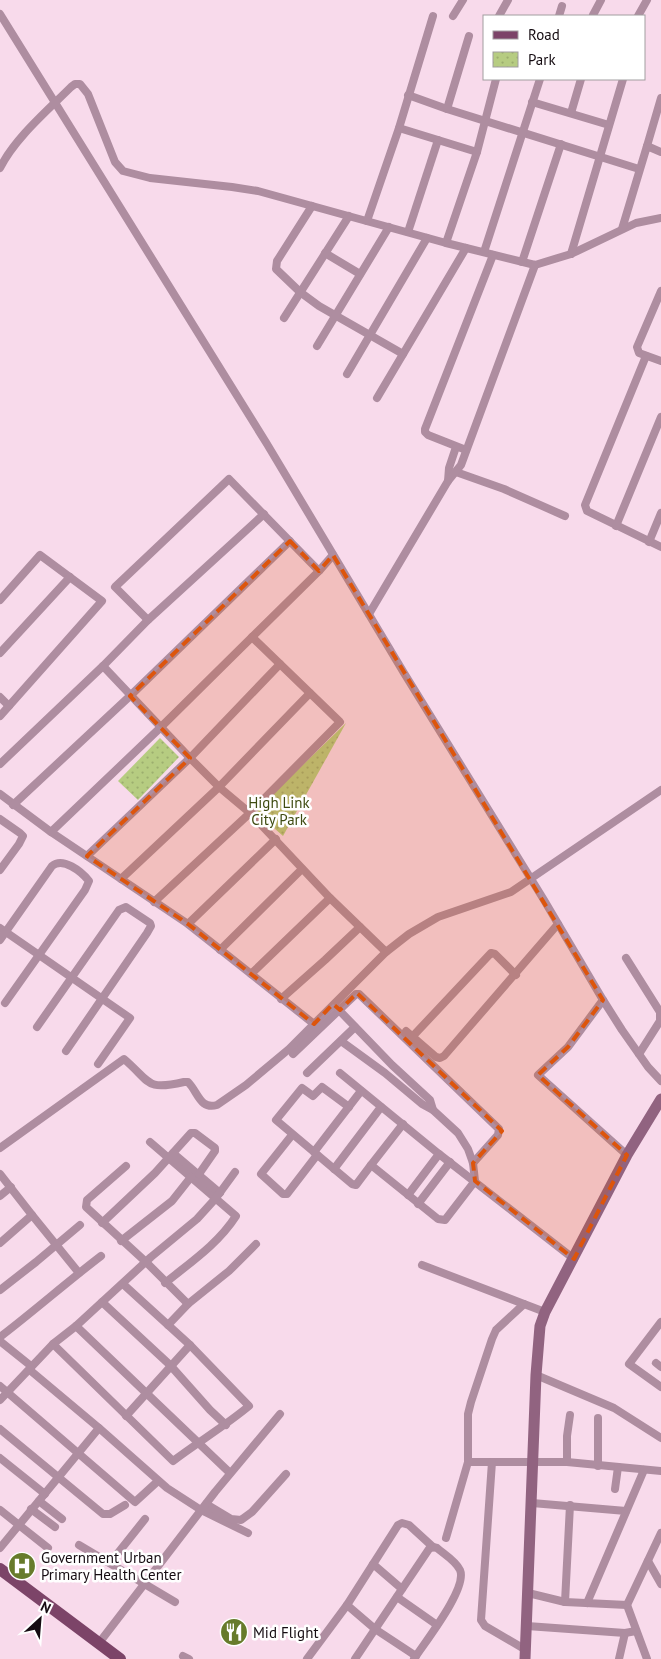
<svg xmlns="http://www.w3.org/2000/svg" width="661" height="1659" viewBox="0 0 661 1659" font-family="'PT Sans',sans-serif">
<style>
.park{fill:url(#park-dots)}
.lines{fill:none;stroke-linecap:round;stroke-linejoin:round}
.street{stroke:#ae8da0;stroke-width:8}
.secondary{stroke:#916380;stroke-width:11}
.primary{stroke:#7c4468;stroke-width:12}
.marked{fill:#dd550c;fill-opacity:0.2;stroke:#dd550c;stroke-width:4;stroke-dasharray:10 6;stroke-linejoin:round}
.labels{text-anchor:middle;dominant-baseline:central;stroke-width:5;stroke-linejoin:round;paint-order:stroke}
.park-label{font-size:15px;fill:#3e4b11;stroke:#fff}
.poi-label{font-size:15px;fill:#150c12;stroke:#fff;text-anchor:start}
</style>
<defs>
<pattern id="park-dots" width="8" height="8" patternUnits="userSpaceOnUse" patternTransform="scale(1.25)"><rect width="8" height="8" fill="#b6cc81"/><path d="M2 2h.1M6 6h.1" fill="none" stroke="#9cae6e" stroke-width="1.8" stroke-linecap="round"/></pattern>
</defs>
<rect width="100%" height="100%" fill="#f8daeb"/>
<g class="park">
<path d="M346,723l-63,113 -28,-25z"/>
<path d="M160,738l19,19 -41,43 -20,-19z"/>
</g>
<g class="lines">
<g class="street">
<path d="M0,14l267,430 137,229 140,227 59,100 19,30 26,37 13,14"/>
<path d="M593,15l8,-15"/>
<path d="M453,16l10,-16"/>
<path d="M499,16l9,-16"/>
<path d="M559,16l3,-10"/>
<path d="M638,16l9,-16"/>
<path d="M408,95l39,14 192,60"/>
<path d="M532,102l77,23"/>
<path d="M447,109l22,-73"/>
<path d="M571,113l10,-34"/>
<path d="M399,128l78,24"/>
<path d="M647,146l14,-48"/>
<path d="M0,168c15,-30 47,-57 71,-81l4,-3h5l8,10 27,68 8,9 27,7 82,9 26,4 188,52 89,22 36,-11 65,-31 25,-5"/>
<path d="M312,206l-35,55 -1,8 24,23 19,14 84,48"/>
<path d="M367,221l32,-93 34,-112"/>
<path d="M622,229l25,-83 14,6"/>
<path d="M408,232l30,-92"/>
<path d="M446,243l31,-91 19,-73"/>
<path d="M484,252l56,-173"/>
<path d="M325,253l35,21"/>
<path d="M571,254l52,-175"/>
<path d="M522,262l39,-118"/>
<path d="M661,291l-24,56 2,6 22,8"/>
<path d="M284,318l65,-102"/>
<path d="M317,346l72,-119"/>
<path d="M646,356l-61,149 2,6 74,36"/>
<path d="M347,374l80,-136"/>
<path d="M377,398l89,-150"/>
<path d="M466,450l-38,-15 -3,-3v-3l68,-174"/>
<path d="M456,472l48,17 61,27"/>
<path d="M448,481l1,-13 7,-21"/>
<path d="M616,526l45,-109"/>
<path d="M649,542l12,-29"/>
<path d="M0,600l40,-45 62,46 -102,115"/>
<path d="M369,614l79,-133 13,-16 74,-200"/>
<path d="M148,620l-33,-33 114,-108 90,92"/>
<path d="M0,653l70,-76"/>
<path d="M103,666l87,92 29,29 31,26 80,85 56,54"/>
<path d="M0,697l9,9"/>
<path d="M0,764l103,-98 45,-46 116,-106"/>
<path d="M0,794l51,38 137,92 126,100"/>
<path d="M13,805l117,-109 160,-155"/>
<path d="M0,819l20,14 3,3 -4,8 -19,26"/>
<path d="M51,832l109,-104 159,-157 14,-16"/>
<path d="M87,856l103,-98 90,-94"/>
<path d="M121,879l98,-92 91,-94"/>
<path d="M154,902l96,-89 90,-91 -88,-85"/>
<path d="M188,924l88,-85"/>
<path d="M0,928l130,90 -32,46"/>
<path d="M0,940l52,-74c11,-9 29,5 37,15l-4,9 -80,113"/>
<path d="M220,950l82,-81"/>
<path d="M626,958l34,54v9l-21,33"/>
<path d="M251,974l79,-76"/>
<path d="M281,999l44,-39 35,-33"/>
<path d="M603,1000l-35,47 -30,28 89,80"/>
<path d="M336,1007l56,58 38,35 3,10"/>
<path d="M37,1027l82,-117 7,-3 24,16 1,3 -4,7 -81,118"/>
<path d="M406,1031l30,26 4,1 4,-2 114,-132"/>
<path d="M413,1036l78,-83 4,1 21,21"/>
<path d="M341,1041l44,32 37,31 11,6 25,23 10,16 5,14 2,18 -30,39 -7,-1 -67,-54 -15,20 -4,-1 -76,-64 26,-32 11,8 9,-9 27,20"/>
<path d="M293,1054l63,-60h3l140,135 -1,6 -25,28"/>
<path d="M307,1073l48,-46"/>
<path d="M340,1073l99,81 135,105"/>
<path d="M292,1135l-31,39 22,20h4l30,-39"/>
<path d="M150,1142l86,74c-18,28 -45,46 -71,67"/>
<path d="M0,1148l124,-89c27,23 21,32 60,23h4c10,10 12,28 29,23l29,-20 43,-36 97,-97 23,-18 29,-17 73,-25 150,-102"/>
<path d="M314,1152l47,-61"/>
<path d="M173,1153l47,40"/>
<path d="M371,1165l32,-41"/>
<path d="M126,1166l-39,34 -1,7 60,55 42,42 41,-33 27,-27"/>
<path d="M334,1169l47,-62"/>
<path d="M0,1174l32,41"/>
<path d="M408,1195l31,-41"/>
<path d="M0,1196l11,-9"/>
<path d="M418,1204l32,-42"/>
<path d="M102,1223l53,-50 36,-40h4l20,15v3l-16,23"/>
<path d="M121,1241l51,-40 19,-24"/>
<path d="M0,1243l32,-28 47,58"/>
<path d="M422,1265l102,39"/>
<path d="M0,1290l36,-28 44,-37"/>
<path d="M102,1302l68,63 40,45 16,15"/>
<path d="M661,1322l-32,42 32,23"/>
<path d="M168,1325l20,-21"/>
<path d="M76,1326l154,147"/>
<path d="M0,1337c34,-26 67,-55 101,-81"/>
<path d="M0,1341l31,25v5l68,57 68,60 34,22 47,23"/>
<path d="M53,1344l120,117c25,-19 52,-35 76,-55l-59,-61 -67,-61"/>
<path d="M656,1363l5,4"/>
<path d="M536,1375l78,33 47,30"/>
<path d="M0,1386l135,116 23,-21"/>
<path d="M0,1400l53,-56 23,-18 75,-69 46,-38 19,-21 19,-26"/>
<path d="M126,1416l64,-71"/>
<path d="M0,1429l103,85h7l15,-9"/>
<path d="M0,1458l45,36"/>
<path d="M468,1462h99l94,9"/>
<path d="M492,1462l-11,158 4,6 41,24"/>
<path d="M567,1462v-26l3,-21"/>
<path d="M598,1466v-48"/>
<path d="M615,1489l3,-22"/>
<path d="M39,1501l23,18"/>
<path d="M532,1503l94,8"/>
<path d="M206,1504l25,15 10,1 11,-8 34,-38"/>
<path d="M31,1509l24,18"/>
<path d="M0,1510l48,38"/>
<path d="M446,1538l22,-76v-48l3,-12 21,-63 4,-9 28,-26 21,8"/>
<path d="M79,1545l96,57"/>
<path d="M0,1548l99,-120"/>
<path d="M648,1561l13,23"/>
<path d="M110,1563l35,-44"/>
<path d="M373,1564l29,25"/>
<path d="M528,1593l37,9 62,3 34,-72"/>
<path d="M397,1597l40,28"/>
<path d="M565,1602l5,-97"/>
<path d="M587,1603l57,-133"/>
<path d="M347,1605l51,-80 4,-2 7,2 24,22"/>
<path d="M627,1605l20,54"/>
<path d="M527,1626l98,7 11,-2"/>
<path d="M99,1643l116,-151 65,-78"/>
<path d="M183,1656l6,3"/>
<path d="M307,1659l40,-54 28,24 41,27"/>
<path d="M355,1659l74,-110 4,-2 4,1c7,6 19,13 23,22 8,18 -35,72 -46,89"/>
<path d="M619,1659l6,-26"/>
</g>
<path class="secondary" d="M525,1659l11,-284 4,-49 5,-14 82,-157 34,-56"/>
<path class="primary" d="M0,1569l120,90"/>
</g>
<path class="marked" d="M290,541l29,30 14,-16 270,445 -35,47 -30,28 89,80 -53,104 -99,-78 -2,-18 29,-32 -145,-138 -17,17 -7,-6 -19,20 -126,-100 -101,-68 103,-98 -60,-62z"/>
<defs>
<g id="hospital-disc" transform="scale(1.4375)"><circle r="9.5" fill="#677b2b" stroke="#fff"/><path d="M-5-5h3v3.5h4V-5h3V5h-3V1.5h-4V5h-3Z" fill="#fff"/></g>
<g id="restaurant-disc" transform="scale(1.4375)"><circle r="9.5" fill="#677b2b" stroke="#fff"/><path d="M-5-6h1v4h1v-4h1v4h1v-4h1v5L-1.5 .5V6h-2V.5L-5-1ZM5-6V6H3V1.5H1.5Q1.5-4 5-6Z" fill="#fff"/></g>
</defs>
<g fill-rule="evenodd">
<use href="#hospital-disc" x="22" y="1566"/>
<use href="#restaurant-disc" x="234" y="1632"/>
</g>
<g class="labels">
<g class="park-label">
<text x="279" y="802">High Link<tspan x="279" dy="17">City Park</tspan></text>
</g>
<g class="poi-label">
<text x="41" y="1557">Government Urban<tspan x="41" dy="17">Primary Health Center</tspan></text>
<text x="253" y="1632">Mid Flight</text>
</g>
</g>
<rect x="483" y="15" width="162" height="65" fill="#ffffff" stroke="#a19ea0"/>
<rect x="493" y="31" width="25" height="8" fill="#7c4468" stroke="#a19ea0"/>
<text x="528" y="40" font-size="15" fill="#150c12">Road</text>
<rect x="493" y="52" width="25" height="15" fill="url(#park-dots)" stroke="#a19ea0"/>
<text x="528" y="65" font-size="15" fill="#150c12">Park</text>
<g transform="translate(40 1619) rotate(26)" stroke="#ffffff" stroke-width="4" paint-order="stroke">
<path d="M0-4L9 19L0 12L-9 19Z" fill="#150c12"/>
<text y="-8" font-size="14" font-weight="bold" text-anchor="middle" fill="#150c12">N</text>
</g>
</svg>
